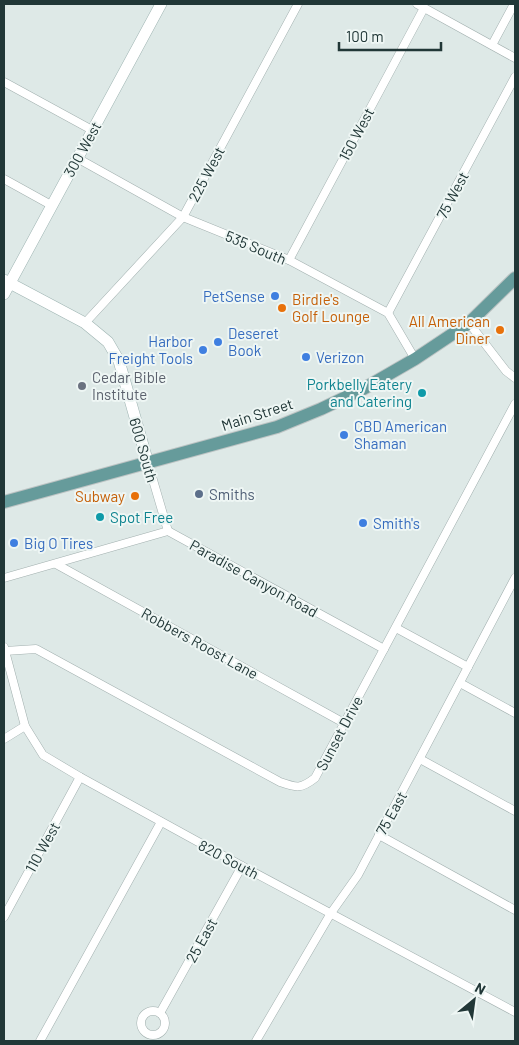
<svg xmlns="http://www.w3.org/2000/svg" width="519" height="1045" viewBox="0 0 519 1045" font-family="Barlow,sans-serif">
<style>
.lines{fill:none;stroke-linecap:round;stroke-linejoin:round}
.street-casing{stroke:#a2b0af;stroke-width:9}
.secondary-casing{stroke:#9eb4b2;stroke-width:12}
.primary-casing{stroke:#bcc3c3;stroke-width:14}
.street{stroke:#fff;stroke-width:8}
.secondary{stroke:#fff;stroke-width:11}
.primary{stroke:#669b9b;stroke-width:12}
.shop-dot{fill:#3f7fe0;stroke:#eef6f4;stroke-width:2}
.food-dot{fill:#e8710a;stroke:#eef6f4;stroke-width:2}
.worship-dot{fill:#6b7280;stroke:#eef6f4;stroke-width:2}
.culture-dot{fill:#0f9aa8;stroke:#eef6f4;stroke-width:2}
.service-dot{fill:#5c6f8a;stroke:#eef6f4;stroke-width:2}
.labels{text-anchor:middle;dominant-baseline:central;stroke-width:4;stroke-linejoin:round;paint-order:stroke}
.street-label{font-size:15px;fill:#213737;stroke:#eef6f4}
.shop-label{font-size:15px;fill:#366cbe;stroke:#eef6f4;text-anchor:start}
.food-label{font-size:15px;fill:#c56008;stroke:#eef6f4;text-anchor:end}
.worship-label{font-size:15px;fill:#5b616d;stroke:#eef6f4;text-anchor:start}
.culture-label{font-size:15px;fill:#0d838f;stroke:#eef6f4;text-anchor:end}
.service-label{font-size:15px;fill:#4e5e75;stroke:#eef6f4;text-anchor:start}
</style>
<rect width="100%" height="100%" fill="#dee9e7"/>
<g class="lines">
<g class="street-casing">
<g id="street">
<path d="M417,4l98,54"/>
<path d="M492,45l22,-41"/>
<path d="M4,82l88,48"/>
<path d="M77,158l106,59 106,43 99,53 27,46"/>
<path d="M4,179l47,26"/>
<path d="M289,260l135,-252"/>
<path d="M388,313l127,-236"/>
<path d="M85,323l98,-106 115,-213"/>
<path d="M469,323l37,48 9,7"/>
<path d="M148,463l20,68"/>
<path d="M56,564l288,159"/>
<path d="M4,578l164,-47 216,118"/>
<path d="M396,628l72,39"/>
<path d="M4,647l1,4 31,-2 244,133c17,6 21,7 35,-4l200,-374"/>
<path d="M5,651l20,75 18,29 37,22 162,89 273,146"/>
<path d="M460,683l55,30"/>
<path d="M4,739l21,-13"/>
<path d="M420,759l95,52"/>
<path d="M379,835l136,75"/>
<path d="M4,917l76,-140"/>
<circle cx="153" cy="1023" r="12"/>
<path d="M160,1013l82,-147"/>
<path d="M40,1041l121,-219"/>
<path d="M256,1041l75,-128 27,-38 157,-297"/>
</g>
</g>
<g class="secondary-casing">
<g id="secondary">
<path d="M4,280l81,43 23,19 11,19 29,102"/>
<path d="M4,294l157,-290"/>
</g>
</g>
<g class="primary-casing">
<path id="primary" d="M4,502l273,-75 44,-18 42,-20 52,-30 54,-36 46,-45"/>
</g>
<use href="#street" class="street"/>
<use href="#secondary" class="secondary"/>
<use href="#primary" class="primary"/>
</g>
<g class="shop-dot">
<circle cx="275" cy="296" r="5"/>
<circle cx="218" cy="342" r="5"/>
<circle cx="203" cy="350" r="5"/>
<circle cx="306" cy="357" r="5"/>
<circle cx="344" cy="435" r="5"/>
<circle cx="363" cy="523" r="5"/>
<circle cx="14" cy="543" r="5"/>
</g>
<g class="food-dot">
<circle cx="282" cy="308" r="5"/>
<circle cx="500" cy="330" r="5"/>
<circle cx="135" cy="496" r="5"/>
</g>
<circle class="worship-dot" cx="82" cy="386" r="5"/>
<g class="culture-dot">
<circle cx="422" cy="393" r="5"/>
<circle cx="100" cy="517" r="5"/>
</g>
<circle class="service-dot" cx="199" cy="494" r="5"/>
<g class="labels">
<g class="street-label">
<text transform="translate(356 134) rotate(-62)">150 West</text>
<text transform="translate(82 149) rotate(-61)">300 West</text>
<text transform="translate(206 174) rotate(-62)">225 West</text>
<text transform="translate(452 195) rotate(-62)">75 West</text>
<text transform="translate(256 247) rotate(23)">535 South</text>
<text transform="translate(257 414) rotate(-18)">Main Street</text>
<text transform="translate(144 450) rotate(74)">600 South</text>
<text transform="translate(254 578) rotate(29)">Paradise Canyon Road</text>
<text transform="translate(200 643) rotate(29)">Robbers Roost Lane</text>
<text transform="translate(339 733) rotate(-62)">Sunset Drive</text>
<text transform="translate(391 813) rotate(-61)">75 East</text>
<text transform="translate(42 847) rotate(-61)">110 West</text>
<text transform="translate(229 859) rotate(28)">820 South</text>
<text transform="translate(201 940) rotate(-61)">25 East</text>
</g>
<g class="shop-label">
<text x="265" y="296" text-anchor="end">PetSense</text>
<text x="228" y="333">Deseret<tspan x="228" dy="17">Book</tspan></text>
<text x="193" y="341" text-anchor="end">Harbor<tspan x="193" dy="17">Freight Tools</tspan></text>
<text x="316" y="357">Verizon</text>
<text x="354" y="426">CBD American<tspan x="354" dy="17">Shaman</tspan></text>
<text x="373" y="523">Smith's</text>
<text x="24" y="543">Big O Tires</text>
</g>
<g class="food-label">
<text x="292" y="299" text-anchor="start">Birdie's<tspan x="292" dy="17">Golf Lounge</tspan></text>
<text x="490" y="321">All American<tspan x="490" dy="17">Diner</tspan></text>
<text x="125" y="496">Subway</text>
</g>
<g class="worship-label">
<text x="92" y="377">Cedar Bible<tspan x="92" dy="17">Institute</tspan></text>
</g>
<g class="culture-label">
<text x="412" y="384">Porkbelly Eatery<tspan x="412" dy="17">and Catering</tspan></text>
<text x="110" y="517" text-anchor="start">Spot Free</text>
</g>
<g class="service-label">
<text x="209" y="494">Smiths</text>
</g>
</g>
<rect width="519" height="1045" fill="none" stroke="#213737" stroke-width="10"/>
<g transform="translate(474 1000) rotate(29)" stroke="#eef6f4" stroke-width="4" paint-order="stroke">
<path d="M0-4L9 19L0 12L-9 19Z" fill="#213737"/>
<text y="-8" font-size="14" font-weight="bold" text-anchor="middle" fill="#213737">N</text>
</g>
<path d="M339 42v8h102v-8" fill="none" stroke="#213737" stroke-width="2.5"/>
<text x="346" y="42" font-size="15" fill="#213737" stroke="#eef6f4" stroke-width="4" paint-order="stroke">100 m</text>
</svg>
